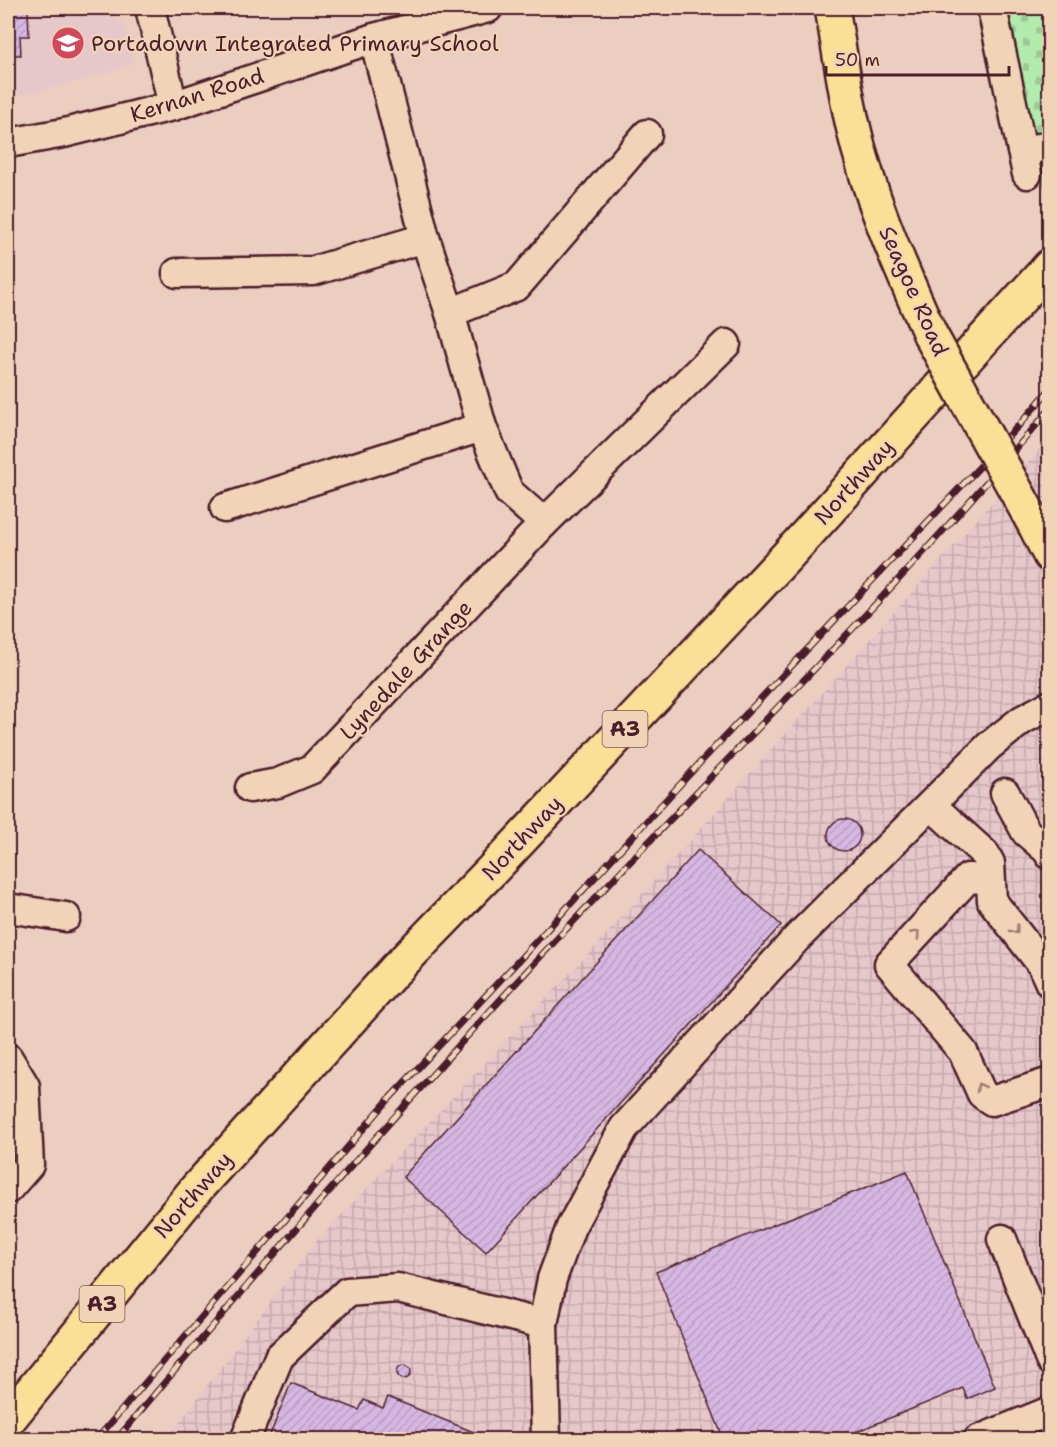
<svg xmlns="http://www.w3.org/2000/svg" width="1057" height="1447" viewBox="0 0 1057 1447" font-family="'Shantell Sans',sans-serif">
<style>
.built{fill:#e6c7ca}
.industrial{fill:url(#industrial-grid)}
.cemetery{fill:url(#cemetery-stones);stroke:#7e856c;stroke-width:1.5}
.building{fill:url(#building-hatch);stroke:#4a1f2b;stroke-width:1.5}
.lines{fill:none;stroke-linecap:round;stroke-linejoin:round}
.minor-casing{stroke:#4a1f2b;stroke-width:33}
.major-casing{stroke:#4a1f2b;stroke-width:38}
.highway-casing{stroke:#4a1f2b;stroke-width:38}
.minor{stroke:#f1d4b7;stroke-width:28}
.major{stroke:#fadf96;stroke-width:33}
.highway{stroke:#fadf96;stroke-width:33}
.rail-casing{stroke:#4a1f2b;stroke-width:7}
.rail{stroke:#f1d4b7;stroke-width:4.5;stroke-dasharray:14;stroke-linecap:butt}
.major-bridge-casing{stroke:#4a1f2b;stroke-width:38;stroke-linecap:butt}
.major-bridge{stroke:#fadf96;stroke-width:33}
.oneway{stroke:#9e7a71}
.labels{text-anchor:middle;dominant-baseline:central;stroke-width:4.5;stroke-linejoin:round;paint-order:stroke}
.shield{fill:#f1d4b7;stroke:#7c5555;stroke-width:1.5}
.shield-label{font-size:21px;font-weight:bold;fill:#4a1f2b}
.poi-label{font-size:22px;fill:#4a1f2b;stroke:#f1d4b7;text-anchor:start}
.street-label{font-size:22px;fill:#4a1f2b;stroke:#f1d4b7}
</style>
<defs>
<pattern id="industrial-grid" width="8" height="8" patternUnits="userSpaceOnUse" patternTransform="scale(1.5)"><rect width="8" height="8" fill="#e6c7ca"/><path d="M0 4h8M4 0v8" fill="none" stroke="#c7aaae"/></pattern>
<pattern id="cemetery-stones" width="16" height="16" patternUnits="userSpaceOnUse" patternTransform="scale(1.5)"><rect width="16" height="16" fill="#b2ebae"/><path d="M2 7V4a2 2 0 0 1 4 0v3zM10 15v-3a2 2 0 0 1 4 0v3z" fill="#9bc996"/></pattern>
<pattern id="building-hatch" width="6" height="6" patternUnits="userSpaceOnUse" patternTransform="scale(1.5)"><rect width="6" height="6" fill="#d7b7e2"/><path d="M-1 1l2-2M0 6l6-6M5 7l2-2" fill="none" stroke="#ba9dc2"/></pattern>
</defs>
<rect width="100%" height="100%" fill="#eccec0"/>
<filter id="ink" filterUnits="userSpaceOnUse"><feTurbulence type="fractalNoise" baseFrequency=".0167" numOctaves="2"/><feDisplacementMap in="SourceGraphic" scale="12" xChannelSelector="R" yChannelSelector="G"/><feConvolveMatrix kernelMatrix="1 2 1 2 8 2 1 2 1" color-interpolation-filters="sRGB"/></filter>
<g filter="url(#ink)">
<path class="built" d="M8,8h89l2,6 25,9 10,40 -43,15 -83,20z"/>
<path class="industrial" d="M1049,439v1000l-883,1 149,-197 277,-293z"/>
<path class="cemetery" d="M1008,8h41l1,189 -3,2z"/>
<g class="building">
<path d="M8,8h20l1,28h-9l1,19h-13z"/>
<circle cx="844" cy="835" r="16"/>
<path d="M698,850l83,75 -295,327 -83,-75z"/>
<path d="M907,1171l88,216 -28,12 -4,-11 -127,52h-112l-68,-168z"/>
<circle cx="404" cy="1372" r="7"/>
<path d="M291,1383l68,27 5,-10 19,8 5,-11 105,43h-225z"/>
</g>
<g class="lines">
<g class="minor-casing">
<g id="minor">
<path d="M150,8l23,98"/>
<path d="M992,8l35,166"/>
<path d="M374,38l51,200 25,75 32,114 27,65 35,31"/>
<path d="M8,143l56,-10 109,-27 201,-68 114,-30"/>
<path d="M1022,151l28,-5"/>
<path d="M177,273l136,-2 112,-33"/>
<path d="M450,313l67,-27 130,-152"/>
<path d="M225,508l257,-81"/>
<path d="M250,788l28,-5 34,-14 232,-246 182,-179"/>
<path d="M1005,793l21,39 21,18 3,5"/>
<path d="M932,806l53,48 5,9 2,38 50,64 8,18"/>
<path d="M990,879l-22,-1 -79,86 74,88 19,42 10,7 58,-19"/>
<path d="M8,908l58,9"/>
<path d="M8,1058l17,28 4,79 -21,24"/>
<path d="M1002,1239l48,121"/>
<path d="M245,1440l34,-83 68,-65 51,-4 145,36"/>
<path d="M546,1440l-3,-116 9,-45 19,-52 53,-99 173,-190 192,-192 33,-26 28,-15"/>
<path d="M978,1440l72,-29"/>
</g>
</g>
<g class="major-casing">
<g id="major">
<path d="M832,8c9,50 15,103 30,152 17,60 43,117 68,174"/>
<path d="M1036,527l14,28"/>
</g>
</g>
<g class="highway-casing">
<path id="highway" d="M8,1420l189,-232 198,-218 100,-103 293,-312 262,-289"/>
</g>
<use href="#minor" class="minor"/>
<use href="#major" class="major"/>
<use href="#highway" class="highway"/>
<g class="rail-casing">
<g id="rail">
<path d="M96,1440l293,-341 131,-140 176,-192 325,-344 29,-34"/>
<path d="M116,1440c134,-159 269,-316 410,-468 174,-188 358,-367 524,-563"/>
</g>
</g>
<use href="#rail" class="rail"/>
<g class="major-bridge-casing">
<path id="major-bridge" d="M930,334l106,193"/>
</g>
<use href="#major-bridge" class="major-bridge"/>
</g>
<defs><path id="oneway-chevron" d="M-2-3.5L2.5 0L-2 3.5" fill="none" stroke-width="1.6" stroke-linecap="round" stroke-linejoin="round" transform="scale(1.5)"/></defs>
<g class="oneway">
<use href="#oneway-chevron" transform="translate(1015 930) rotate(53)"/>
<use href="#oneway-chevron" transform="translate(916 934) rotate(-48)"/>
<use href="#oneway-chevron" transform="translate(980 1087) rotate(-119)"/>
</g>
</g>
<defs>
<g id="school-disc" transform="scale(1.725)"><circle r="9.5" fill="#d1495b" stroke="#f1d4b7"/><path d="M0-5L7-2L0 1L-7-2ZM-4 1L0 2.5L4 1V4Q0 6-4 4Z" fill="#fff"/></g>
</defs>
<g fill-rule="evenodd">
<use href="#school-disc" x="68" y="43"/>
</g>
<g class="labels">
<g class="shield">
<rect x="602.5" y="711" width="45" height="36" rx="4.5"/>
<rect x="79.5" y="1286" width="45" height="36" rx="4.5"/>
</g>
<g class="shield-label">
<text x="625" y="729">A3</text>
<text x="102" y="1304">A3</text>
</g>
<g class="poi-label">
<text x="91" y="43">Portadown Integrated Primary School</text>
</g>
<g class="street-label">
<text transform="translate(197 95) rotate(-17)">Kernan Road</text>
<text transform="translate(914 291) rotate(66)">Seagoe Road</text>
<text transform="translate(854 482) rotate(-48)">Northway</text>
<text transform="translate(406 670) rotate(-47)">Lynedale Grange</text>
<text transform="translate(522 838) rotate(-47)">Northway</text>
<text transform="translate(193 1195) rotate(-49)">Northway</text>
</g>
</g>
<rect width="1057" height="1447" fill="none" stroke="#f1d4b7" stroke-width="30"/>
<rect x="15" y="15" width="1027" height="1417" fill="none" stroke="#4a1f2b" stroke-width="2" filter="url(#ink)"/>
<path d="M826 66v9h183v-9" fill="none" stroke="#4a1f2b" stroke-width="3"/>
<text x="835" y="66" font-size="18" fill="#4a1f2b" stroke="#f1d4b7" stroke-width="4.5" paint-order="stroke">50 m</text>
</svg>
